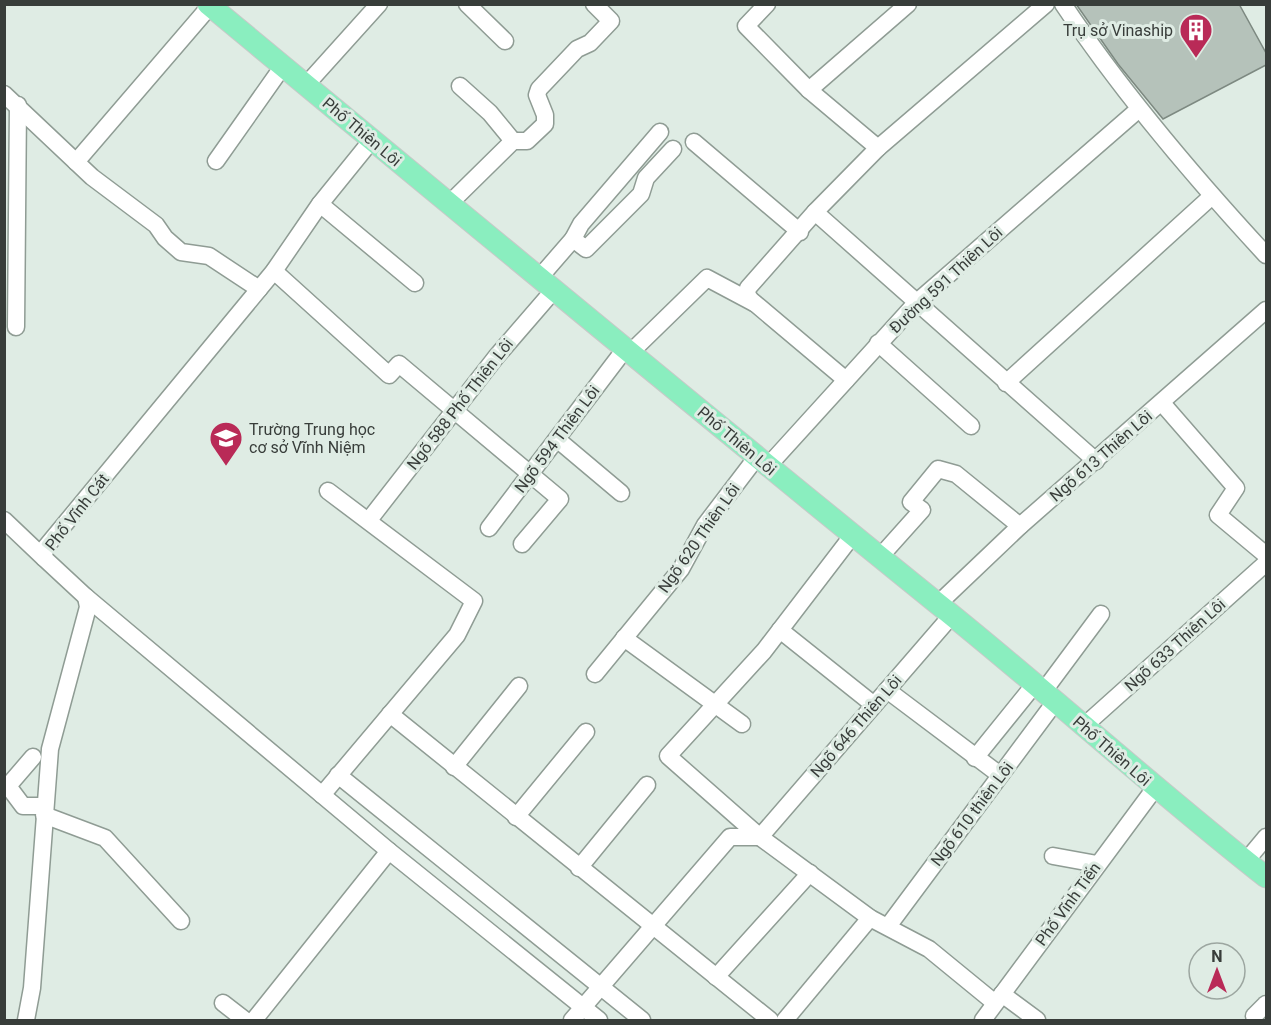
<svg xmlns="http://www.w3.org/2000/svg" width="1271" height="1025" viewBox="0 0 1271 1025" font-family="Roboto,sans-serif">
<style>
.building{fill:#b5c2ba;stroke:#7d8981;stroke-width:1.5}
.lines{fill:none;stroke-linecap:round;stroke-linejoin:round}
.minor-casing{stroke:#8f9c94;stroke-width:19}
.major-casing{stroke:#c7c9c8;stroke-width:23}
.minor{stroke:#fff;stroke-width:16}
.major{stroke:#8aeebf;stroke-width:21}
.labels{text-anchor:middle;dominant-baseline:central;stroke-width:6;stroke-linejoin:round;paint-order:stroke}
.poi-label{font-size:16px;fill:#383d3a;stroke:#dfece4;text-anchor:end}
.street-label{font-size:16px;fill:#383d3a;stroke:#dfece4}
</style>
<rect width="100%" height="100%" fill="#dfece4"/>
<path class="building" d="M1076,4h163l27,49v12l-103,54 -45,-55z"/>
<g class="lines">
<g class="minor-casing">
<g id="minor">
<path d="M467,4l38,37"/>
<path d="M767,4l-21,22 63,64 69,58"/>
<path d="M1063,4c60,90 130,172 203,251"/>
<path d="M306,85l73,-81"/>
<path d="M460,86l30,27 23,28"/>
<path d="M809,90l99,-86"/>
<path d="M4,94l88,83 64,48 9,13 16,14 28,4 50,33"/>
<path d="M371,141l-51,63 -46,67 -229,277 -1,10 42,39 303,254 210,169"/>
<path d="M694,142l106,90"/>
<path d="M216,161l67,-95"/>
<path d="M76,162l134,-156"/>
<path d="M320,204l95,79"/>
<path d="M449,204l64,-63h14l18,-17v-9l-8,-20 2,-6 38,-40 13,-6 21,-22 -17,-17"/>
<path d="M815,212l281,249"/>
<path d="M573,239l13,10 55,-55 5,-16 27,-29"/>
<path d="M274,271l115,104 10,-11 161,135 -38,45"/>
<path d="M540,277l33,-38 8,-15 79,-92"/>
<path d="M16,327l2,-222"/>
<path d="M878,343l93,83"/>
<path d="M630,353l77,-75 47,25"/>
<path d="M846,380l-95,-80 -4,-5 1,-7 67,-76 63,-64 168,-144"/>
<path d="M1006,383l206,-187"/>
<path d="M1162,403l74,85 -18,27 48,40"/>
<path d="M558,440l63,53"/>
<path d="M767,467l150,-165 222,-193"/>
<path d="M4,520l40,38"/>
<path d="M369,520l127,-163 57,-66"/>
<path d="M489,528l136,-179"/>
<path d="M852,536l-88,115 -96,105 92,81 110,81 59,31 66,54"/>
<path d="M879,558l43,-48 -11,-8 27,-33 18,5 64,52"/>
<path d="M938,604l82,-78 246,-216"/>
<path d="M780,630l94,75"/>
<path d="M624,638l118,86"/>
<path d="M595,674l86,-105 24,-44 51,-67"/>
<path d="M887,690l113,85"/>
<path d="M1043,692l58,-78"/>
<path d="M390,714l380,306"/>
<path d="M1084,726l182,-163"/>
<path d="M33,757l-25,29 15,20h22"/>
<path d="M975,758l59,-73"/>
<path d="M454,767l65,-81"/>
<path d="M338,775l304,245"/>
<path d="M322,795l135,-160 17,-34 -146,-110"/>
<path d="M44,815l61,23 76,83"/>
<path d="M516,817l70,-85"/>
<path d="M1053,856l44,8"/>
<path d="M1246,861l20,-24"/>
<path d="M579,868l68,-83"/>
<path d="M889,925l166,-223"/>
<path d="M716,977l94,-104"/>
<path d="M1002,994l35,26"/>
<path d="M223,1003l22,17"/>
<path d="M1254,1016l12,-12"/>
<path d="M26,1020l6,-32 18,-239 38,-142 -2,-10"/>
<path d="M254,1020l135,-169"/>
<path d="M572,1020l158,-183h30l192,-222"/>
<path d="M785,1020l85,-102"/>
<path d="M983,1020l172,-232"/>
</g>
</g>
<g class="major-casing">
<path id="major" d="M208,4c243,201 485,402 730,600 111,89 216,185 328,273"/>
</g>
<use href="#minor" class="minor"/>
<use href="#major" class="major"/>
</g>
<defs>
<g id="building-pin" transform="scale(1.725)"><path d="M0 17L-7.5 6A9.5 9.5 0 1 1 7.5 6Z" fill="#b92a57" stroke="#dfece4"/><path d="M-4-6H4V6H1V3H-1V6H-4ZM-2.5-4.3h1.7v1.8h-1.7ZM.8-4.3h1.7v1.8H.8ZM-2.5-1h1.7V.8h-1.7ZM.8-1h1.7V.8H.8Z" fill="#fff"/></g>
<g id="school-pin" transform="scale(1.725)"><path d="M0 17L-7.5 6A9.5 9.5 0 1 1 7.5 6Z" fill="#b92a57" stroke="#dfece4"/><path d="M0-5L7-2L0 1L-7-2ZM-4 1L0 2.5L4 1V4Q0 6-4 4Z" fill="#fff"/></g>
</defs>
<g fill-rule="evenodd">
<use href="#building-pin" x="1196" y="30"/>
<use href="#school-pin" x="226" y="438"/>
</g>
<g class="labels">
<g class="poi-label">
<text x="1173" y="30">Trụ sở Vinaship</text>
<text x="249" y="429" text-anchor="start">Trường Trung học<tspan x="249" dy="18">cơ sở Vĩnh Niệm</tspan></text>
</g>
<g class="street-label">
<text transform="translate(362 132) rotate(40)">Phố Thiên Lôi</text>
<text transform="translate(946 280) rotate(-43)">Đường 591 Thiên Lôi</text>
<text transform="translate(460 404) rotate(-52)">Ngõ 588 Phố Thiên Lôi</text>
<text transform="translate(557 439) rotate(-53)">Ngõ 594 Thiên Lôi</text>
<text transform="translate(737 441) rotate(40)">Phố Thiên Lôi</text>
<text transform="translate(1101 456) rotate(-41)">Ngõ 613 Thiên Lôi</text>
<text transform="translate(77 512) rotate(-52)">Phố Vĩnh Cát</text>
<text transform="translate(699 538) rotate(-55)">Ngõ 620 Thiên Lôi</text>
<text transform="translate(1175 645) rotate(-42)">Ngõ 633 Thiên Lôi</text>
<text transform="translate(856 726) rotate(-49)">Ngõ 646 Thiên Lôi</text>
<text transform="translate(1112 751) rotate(41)">Phố Thiên Lôi</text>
<text transform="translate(972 814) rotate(-53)">Ngõ 610 thiên Lôi</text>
<text transform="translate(1068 904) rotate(-54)">Phố Vĩnh Tiến</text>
</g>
</g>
<rect width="1271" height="1025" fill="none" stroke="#383d3a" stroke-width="12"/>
<g transform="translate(1217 971)"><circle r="28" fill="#dfece4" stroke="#9ca6a0" stroke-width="1.5"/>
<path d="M0-4.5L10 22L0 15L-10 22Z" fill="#b92a57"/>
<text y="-9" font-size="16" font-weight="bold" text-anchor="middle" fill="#383d3a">N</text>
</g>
</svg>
